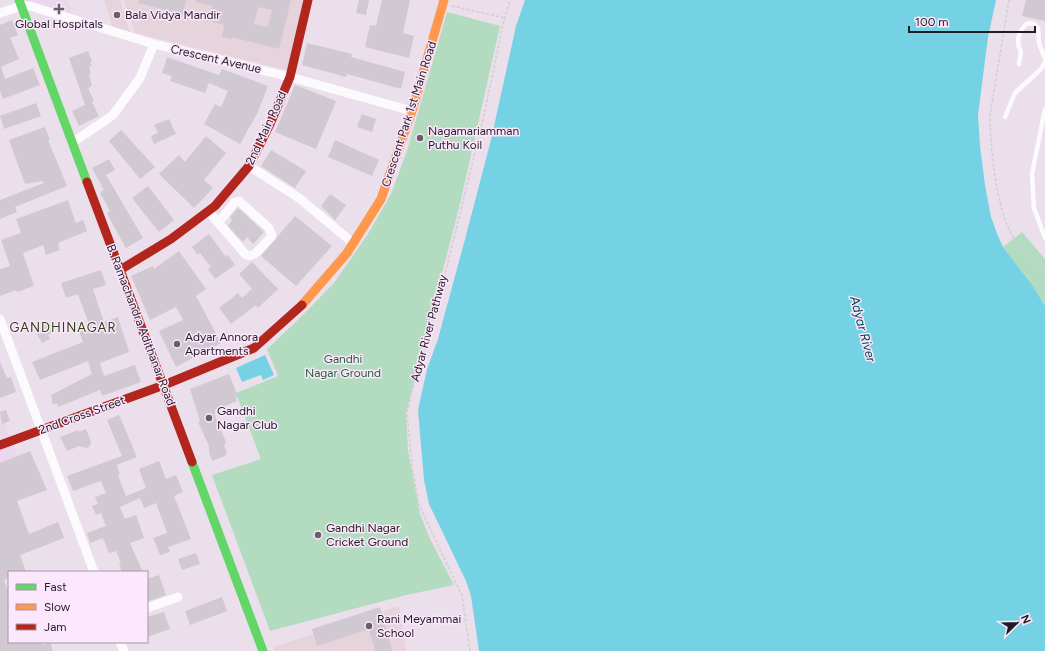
<svg xmlns="http://www.w3.org/2000/svg" width="1045" height="651" viewBox="0 0 1045 651" font-family="Figtree,sans-serif">
<style>
.built{fill:#ebd7ec}
.education{fill:#e6d3db}
.green{fill:#b2dbc0}
.water{fill:#75d2e4}
.building{fill:#d1c9d2;fill-rule:evenodd}
.lines{fill:none;stroke-linecap:round;stroke-linejoin:round}
.path{stroke:#d1ced2;stroke-width:1.5;stroke-dasharray:3 2;stroke-linecap:butt}
.lane{stroke:#fcfafc;stroke-width:4.5}
.street{stroke:#fcfafc;stroke-width:9}
.fast{stroke:#63d668;stroke-width:9}
.slow{stroke:#ff974d;stroke-width:9}
.jam{stroke:#b3261e;stroke-width:9}
.poi-dot{fill:#686068;stroke:#fce7fd;stroke-width:1.5}
.labels{text-anchor:middle;dominant-baseline:central;stroke-width:3;stroke-linejoin:round;paint-order:stroke}
.poi-label{font-size:12px;fill:#221b22;stroke:#fce7fd;text-anchor:start}
.street-label{font-size:12px;fill:#221b22;stroke:#fce7fd}
.park-label{font-size:12px;fill:#225e37;stroke:#fce7fd}
.neighbourhood-label{font-size:13px;letter-spacing:1px;fill:#2d4311;stroke:#fce7fd}
.water-label{font-size:13px;font-style:italic;fill:#05444d;stroke:#fce7fd}
</style>
<rect width="100%" height="100%" fill="#eadfeb"/>
<g class="built">
<path d="M26,0h41l5,15 -46,-13z"/>
<path d="M0,410l18,49 -18,7z"/>
</g>
<g class="education">
<path d="M104,0h16l11,36 -17,-5z"/>
<path d="M124,0h179l-16,70 -152,-37z"/>
<path d="M399,606l7,45h-131l-1,-4z"/>
</g>
<g class="green">
<path d="M447,12l53,14 -41,182 -53,205 2,37 12,64 10,25 24,46 -48,10 -136,36 -58,-156 49,-16 -25,-66 42,-17 -11,-27 33,-31 34,-35 34,-49 23,-40 16,-43z"/>
<path d="M1022,232l23,27v47l-12,-20 -30,-39z"/>
</g>
<g class="water">
<path d="M525,0h471l-8,37 -10,78 2,31 5,39 6,32 7,19 5,11 30,39 12,20v345h-566l-8,-55 -5,-15 -37,-77 -5,-24 -6,-70 9,-41 11,-30 26,-96 27,-103 25,-114z"/>
<path d="M265,355l9,20 -11,5 -2,-5 -19,7 -6,-14z"/>
</g>
<g class="building">
<path d="M139,0h47l-3,15 -44,-12z"/>
<path d="M197,0h94l-12,49 -47,-12v2l-10,-2 2,-12 -15,-4 3,-15 -16,-4zM258,7l14,3 -4,17 -14,-3z"/>
<path d="M359,0h10l-3,15 -10,-2z"/>
<path d="M382,0h28l-7,33 11,3 -5,22 -44,-11 5,-22 6,1z"/>
<path d="M1026,0h19v21l-23,-5z"/>
<path d="M12,20l6,15 -8,3 9,21 -18,8 4,12 28,-11 7,17 -37,14 -3,-8v-66z"/>
<path d="M307,43l45,11 -1,3 54,15 -4,17 -54,-15 -1,3 -44,-12z"/>
<path d="M88,51l4,11 -2,1 2,3 -3,1 2,6 -2,1 3,12 -4,2 6,13 -2,1 7,14 -20,10 -7,-15 13,-6 -16,-47z"/>
<path d="M167,57l52,18 3,-6 46,17 -11,28 -17,30 -36,-20 11,-20 6,3 7,-16 -19,-8 -4,10 -35,-12 2,-5 -10,-3z"/>
<path d="M295,85l41,16 -20,48 -41,-17z"/>
<path d="M36,103l5,13 -37,13 -4,-13z"/>
<path d="M362,114l14,5 -4,13 -15,-5z"/>
<path d="M169,119l7,15 -22,10 -3,-8 7,-3 -4,-8z"/>
<path d="M45,127l5,13h-2l19,46 -52,21 2,5 -17,7v-19l44,-17 -1,-2 -18,3 -16,-44z"/>
<path d="M121,130l34,37 -15,12 -31,-38z"/>
<path d="M206,136l20,17 -22,27 9,8 -19,20 -35,-34 20,-19 6,7z"/>
<path d="M335,140l44,20 -7,16 -44,-19z"/>
<path d="M271,150l35,21 -11,17 -34,-22z"/>
<path d="M109,159l6,11 -9,5 37,63 -17,10 -15,-27 -4,-8 3,-2 -10,-18 4,-3 -12,-22z"/>
<path d="M148,186l26,34 -15,12 -27,-34z"/>
<path d="M330,194l16,11 -11,15 -14,-14z"/>
<path d="M68,200l8,23 7,-3 4,11 -29,12 2,7 -14,5 -3,-10 -20,8 11,33 -17,6 -1,-2 -16,6v-27l10,-3 -9,-26 20,-7 -5,-14z"/>
<path d="M238,208l26,24 -11,12 -6,-7 -4,5 -15,-16 4,-6 -2,-3z"/>
<path d="M295,216l37,30 -36,40 -35,-30z"/>
<path d="M209,234l17,23 2,-2 7,10 -20,14 -7,-10 3,-2 -11,-14 -2,2 -6,-8z"/>
<path d="M179,251l27,38 -10,7 25,47 -45,24 -17,-36 24,-11 -7,-13 -26,13 -19,-44 22,-10 1,3z"/>
<path d="M252,262l26,27 -20,19 -2,-3 -25,19 -12,-16 19,-15 4,5 10,-9 -13,-15z"/>
<path d="M101,270l5,15 -13,4 11,33 14,-5 11,35 -29,11 4,13 31,-11 6,17 -39,14 -2,-6 -42,17 -1,-4 -4,2 -2,-10 41,-21 -4,-13 -48,19 -8,-18 51,-20 -4,-11 11,-4 -12,-33 -12,4 -5,-15z"/>
<path d="M50,323l4,9 -6,3 2,4 -8,4 -8,-14z"/>
<path d="M0,362l7,16 4,-1 5,15 -16,6z"/>
<path d="M229,374l9,23h-2l1,4 -22,9v6l11,26 -2,4 3,7 -2,3 -13,5 -3,-8v-7l-11,-24 2,-1 -10,-32z"/>
<path d="M6,410l4,11 -8,3 -2,-12z"/>
<path d="M119,415l18,42 -20,8 3,10h-2l8,21 20,-8 -7,-19 20,-8 7,18 10,-4 7,17 -9,4 17,43 -23,8 2,5 -10,3 -7,-17 14,-5 -11,-30 -12,5 -4,-10 -20,9 5,12 11,-4 8,23 -14,5 12,27 -6,2h-14l-3,-8 2,-1 -5,-12 -7,2 -6,-15 -13,5 -3,-10 19,-7 -5,-13 -5,2 -4,-9 6,-2 -3,-7 11,-4 -5,-12 -28,10 -6,-15 55,-20 -15,-36z"/>
<path d="M86,429l5,13 -1,4 -3,2 -8,-2 -12,5 -7,-14 18,-7 1,2z"/>
<path d="M30,451l17,39 -30,11 12,33 29,-12 6,16 -44,17 6,17h-17v6l-5,2 5,13v49h32l1,3 8,-3 3,9h-53v-188z"/>
<path d="M196,553l4,11 -18,6 -4,-11z"/>
<path d="M159,575l7,20 -19,7v-23z"/>
<path d="M222,597l5,14 -37,14 -5,-14z"/>
<path d="M380,607l12,44h-17l-6,-22 -52,17 -5,-17z"/>
<path d="M164,612l6,17 -23,8v-20z"/>
</g>
<g class="lines">
<g class="path">
<path d="M1009,0l-19,115c0,31 6,93 22,120 8,15 22,27 33,40"/>
<path d="M452,6l53,12"/>
<path d="M470,651l-8,-55 -43,-91 -7,-39 -5,-53 8,-34 19,-60 49,-199 21,-100 6,-20"/>
</g>
<g class="lane">
<path d="M1019,64l2,-12c-6,-10 -2,-23 7,-29l6,1 4,4 1,15 6,16"/>
<path d="M1045,109l-13,65 2,34 11,30"/>
<path d="M1005,117l10,-24 26,-24 4,-7"/>
</g>
<g class="street">
<path d="M0,13l21,-7h9l124,38 136,33 122,34"/>
<path d="M72,143l41,-28 27,-37 14,-34"/>
<path d="M249,166l50,32 54,45"/>
<path d="M208,211l38,44 4,1 6,-3 16,-17 -3,-8 -30,-27 -4,1 -17,21"/>
<path d="M0,319l94,253"/>
<path d="M147,608l31,-11"/>
<path d="M120,642l4,9"/>
</g>
<g class="fast">
<path d="M19,0l68,182"/>
<path d="M192,462l71,189"/>
</g>
<path class="slow" d="M302,305l45,-52 34,-54 31,-88 32,-111"/>
<g class="jam">
<path d="M87,182l105,280"/>
<path d="M120,270l51,-31 44,-33 34,-40 21,-42 20,-47 18,-77"/>
<path d="M0,445l164,-60 90,-37 48,-43"/>
</g>
</g>
<g class="poi-dot">
<path d="M57 3h4v4h4v4h-4v4h-4v-4h-4v-4h4z"/>
<circle cx="117" cy="15" r="4"/>
<circle cx="420" cy="138" r="4"/>
<circle cx="177" cy="344" r="4"/>
<circle cx="209" cy="418" r="4"/>
<circle cx="318" cy="535" r="4"/>
<circle cx="369" cy="626" r="4"/>
</g>
<g class="labels">
<g class="poi-label">
<text x="125" y="15">Bala Vidya Mandir</text>
<text x="59" y="24" text-anchor="middle">Global Hospitals</text>
<text x="428" y="131">Nagamariamman<tspan x="428" dy="14">Puthu Koil</tspan></text>
<text x="185" y="337">Adyar Annora<tspan x="185" dy="14">Apartments</tspan></text>
<text x="217" y="411">Gandhi<tspan x="217" dy="14">Nagar Club</tspan></text>
<text x="326" y="528">Gandhi Nagar<tspan x="326" dy="14">Cricket Ground</tspan></text>
<text x="377" y="619">Rani Meyammai<tspan x="377" dy="14">School</tspan></text>
</g>
<g class="street-label">
<text transform="translate(216 59) rotate(13)">Crescent Avenue</text>
<text transform="translate(409 114) rotate(-72)">Crescent Park 1st Main Road</text>
<text transform="translate(266 128) rotate(-65)">2nd Main Road</text>
<text transform="translate(141 325) rotate(69)">B. Ramachandra Adithanar Road</text>
<text transform="translate(429 328) rotate(-75)">Adyar River Pathway</text>
<text transform="translate(82 415) rotate(-20)">2nd Cross Street</text>
</g>
<g class="park-label">
<text x="343" y="359">Gandhi<tspan x="343" dy="14">Nagar Ground</tspan></text>
</g>
<g class="neighbourhood-label">
<text x="63" y="327">GANDHINAGAR</text>
</g>
<g class="water-label">
<text transform="translate(863 329) rotate(75)">Adyar River</text>
</g>
</g>
<rect x="8" y="571" width="140" height="72" fill="#fce7fd" stroke="#a595a5"/>
<rect x="16" y="584" width="20" height="6" fill="#63d668" stroke="#a595a5"/>
<text x="44" y="591" font-size="12" fill="#221b22">Fast</text>
<rect x="16" y="604" width="20" height="6" fill="#ff974d" stroke="#a595a5"/>
<text x="44" y="611" font-size="12" fill="#221b22">Slow</text>
<rect x="16" y="624" width="20" height="6" fill="#b3261e" stroke="#a595a5"/>
<text x="44" y="631" font-size="12" fill="#221b22">Jam</text>
<g transform="translate(1017 623) rotate(67)" stroke="#fce7fd" stroke-width="3" paint-order="stroke">
<path d="M0-3L7 15L0 10L-7 15Z" fill="#221b22"/>
<text y="-6" font-size="11" font-weight="bold" text-anchor="middle" fill="#221b22">N</text>
</g>
<path d="M909 26v6h126v-6" fill="none" stroke="#221b22" stroke-width="2"/>
<text x="915" y="26" font-size="12" fill="#221b22" stroke="#fce7fd" stroke-width="3" paint-order="stroke">100 m</text>
</svg>
